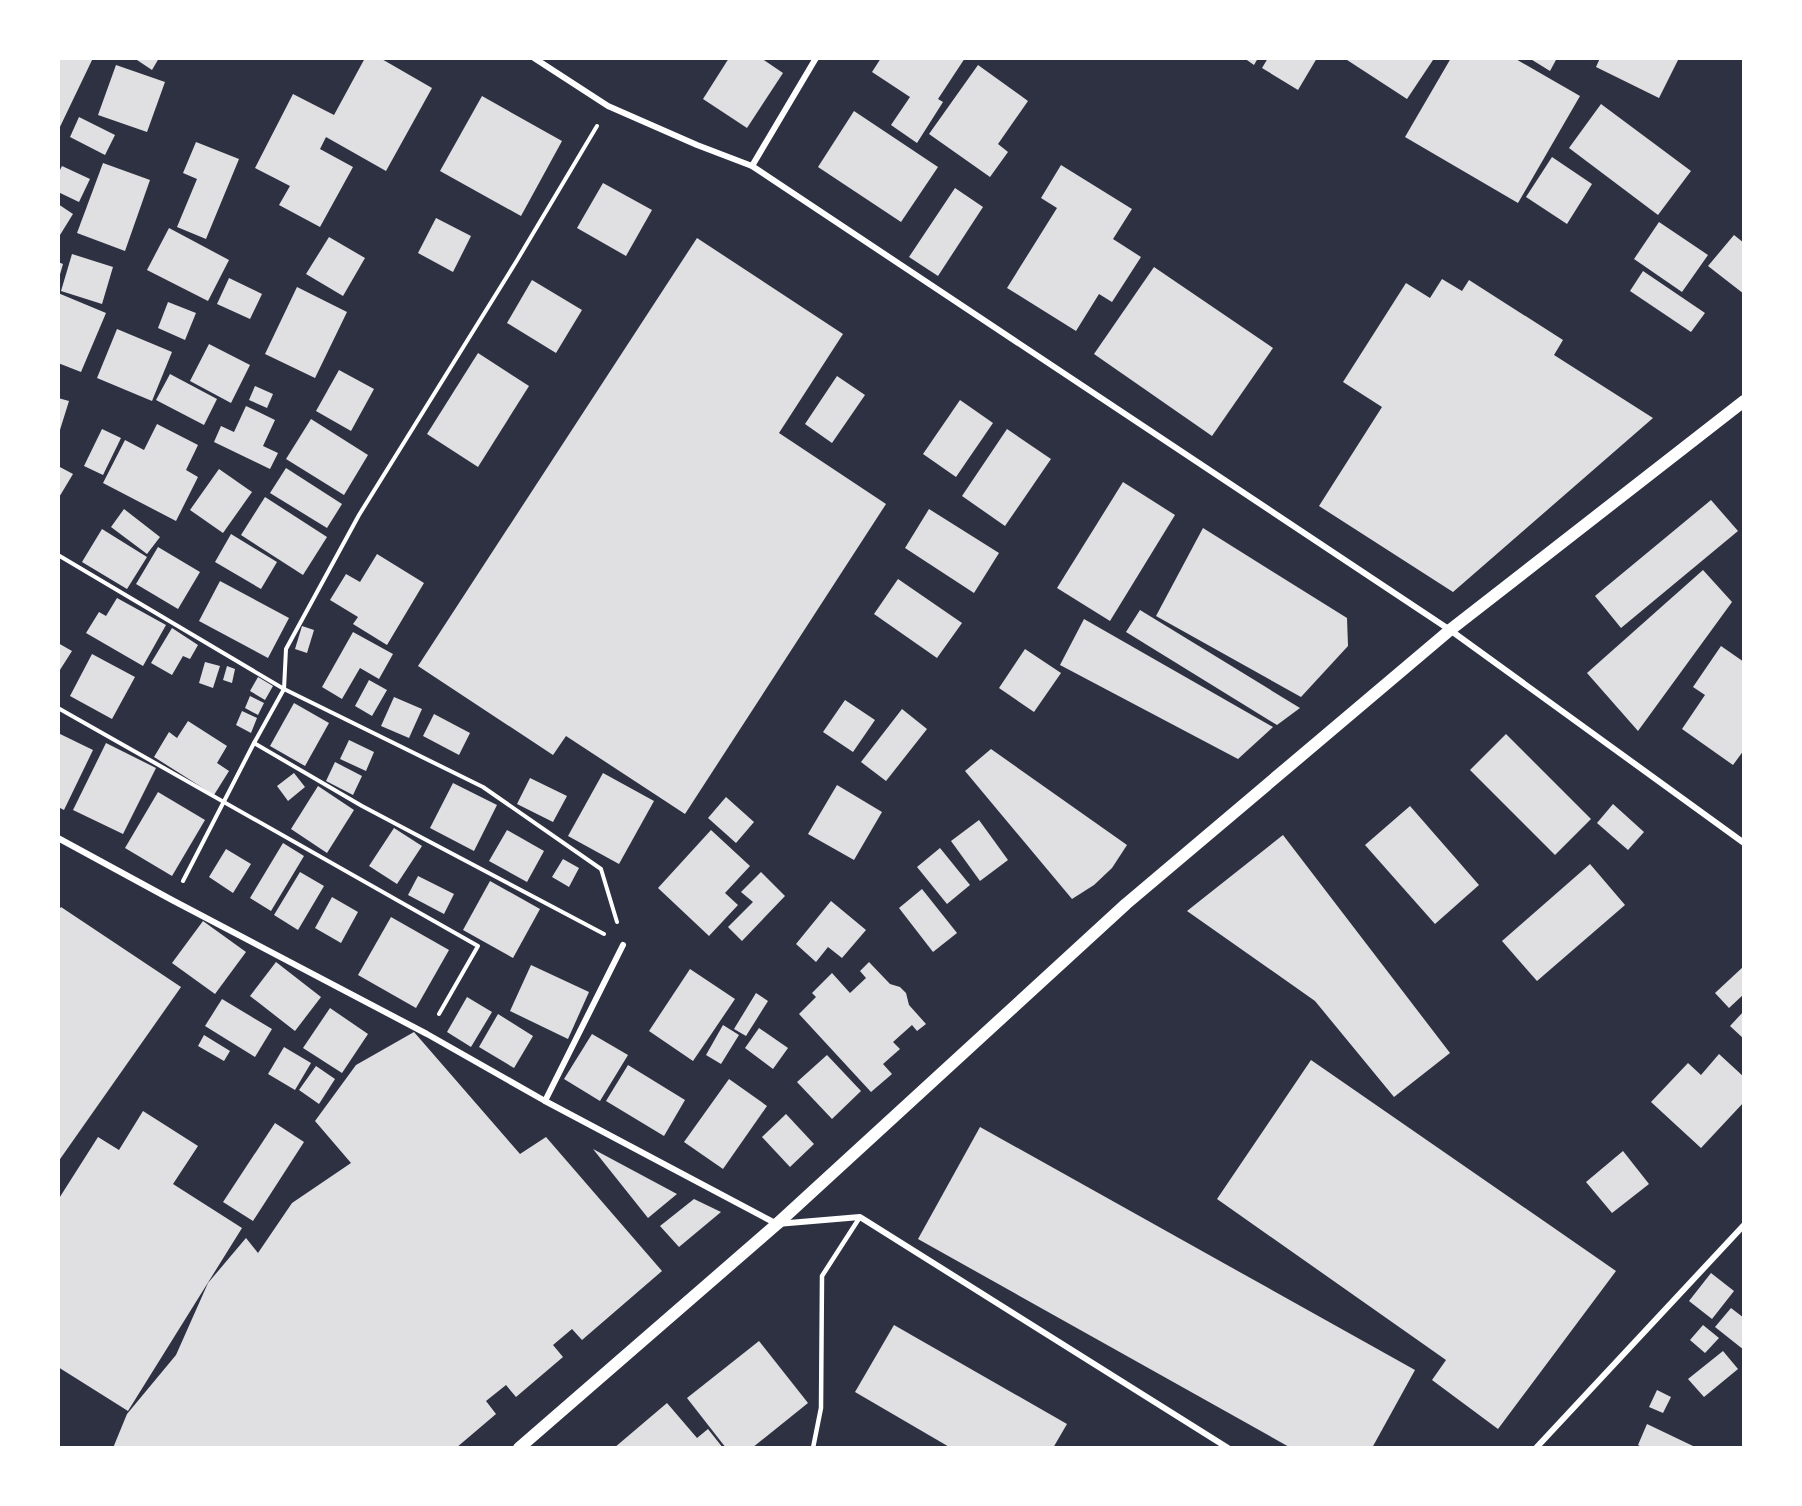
<svg xmlns="http://www.w3.org/2000/svg" width="1802" height="1506" viewBox="0 0 1802 1506" font-family="'Roboto Condensed',sans-serif">
<style>
.building{fill:#e0e0e3}
.lines{fill:none;stroke-linecap:round;stroke-linejoin:round}
.path{stroke:#fff;stroke-width:4}
.service{stroke:#fff;stroke-width:4.5}
.minor{stroke:#fff;stroke-width:6}
.secondary{stroke:#fff;stroke-width:12}
</style>
<rect width="100%" height="100%" fill="#2d3142"/>
<g class="building">
<path d="M58,58h35l-35,73z"/>
<path d="M134,58h25l-7,12z"/>
<path d="M365,58h15l52,30 -46,83 -60,-34 -6,12 33,18 -33,60 -41,-22 11,-19 -35,-18 38,-74 41,21z"/>
<path d="M729,58h32l22,15 -36,55 -44,-29z"/>
<path d="M881,58h84l-27,41 5,3 -26,41 -26,-18 19,-28 -38,-25z"/>
<path d="M1244,58h14l-4,7z"/>
<path d="M1268,58h49l-19,32 -36,-22z"/>
<path d="M1344,58h87l2,2 -26,39z"/>
<path d="M1451,58h63l66,38 -62,107 -113,-66z"/>
<path d="M1529,58h28l-7,13z"/>
<path d="M1600,58h79l-20,40 -63,-31z"/>
<path d="M116,65l49,17 -18,50 -49,-17z"/>
<path d="M978,65l50,36 -30,43 10,8 -18,25 -61,-43z"/>
<path d="M482,96l80,45 -41,75 -81,-45z"/>
<path d="M1601,104l90,67 -33,44 -89,-67z"/>
<path d="M854,111l84,56 -37,55 -83,-55z"/>
<path d="M79,117l36,18 -10,20 -35,-18z"/>
<path d="M196,142l43,17 -33,80 -29,-12 20,-48 -14,-6z"/>
<path d="M1552,157l40,27 -25,40 -41,-27z"/>
<path d="M103,163l47,17 -25,71 -48,-18z"/>
<path d="M1061,165l71,44 -19,30 28,18 -29,45 -13,-8 -23,37 -69,-43 50,-80 -16,-10z"/>
<path d="M62,166l28,13 -11,23 -21,-10v-18z"/>
<path d="M603,183l49,27 -26,46 -49,-28z"/>
<path d="M955,188l28,19 -45,69 -29,-19z"/>
<path d="M58,204l15,10 -13,21 -2,-1z"/>
<path d="M436,218l35,18 -18,36 -35,-19z"/>
<path d="M1659,222l49,33 -26,37 -48,-33z"/>
<path d="M169,228l60,32 -21,41 -61,-31z"/>
<path d="M1734,235l10,8v51l-36,-28z"/>
<path d="M329,237l36,21 -22,38 -37,-22z"/>
<path d="M697,238l146,96 -64,99 107,71 -201,310 -119,-78 -13,19 -135,-89z"/>
<path d="M72,254l41,13 -11,37 -41,-13z"/>
<path d="M58,262l5,2 -4,14h-1z"/>
<path d="M1154,267l119,81 -61,88 -118,-82z"/>
<path d="M1643,271l62,42 -14,19 -61,-41z"/>
<path d="M229,278l33,16 -12,25 -33,-15z"/>
<path d="M1442,279l20,12 7,-11 94,60 -9,15 99,63 -200,174 -134,-86 63,-99 -39,-25 63,-99 24,15z"/>
<path d="M532,280l50,30 -26,43 -49,-30z"/>
<path d="M297,287l50,25 -32,66 -50,-24z"/>
<path d="M58,293l48,20 -25,59 -23,-9z"/>
<path d="M168,302l28,11 -11,27 -27,-12z"/>
<path d="M117,329l55,23 -20,49 -55,-23z"/>
<path d="M209,344l41,21 -19,38 -41,-22z"/>
<path d="M478,353l51,33 -51,81 -51,-33z"/>
<path d="M339,370l35,19 -23,42 -35,-20z"/>
<path d="M170,374l47,25 -13,26 -48,-25z"/>
<path d="M837,376l28,19 -33,48 -27,-19z"/>
<path d="M255,386l18,8 -6,14 -18,-8z"/>
<path d="M58,398l11,3 -10,32h-1z"/>
<path d="M960,400l33,23 -37,54 -33,-23z"/>
<path d="M246,406l29,14 -12,26 15,7 -8,16 -56,-27 7,-16 13,6z"/>
<path d="M311,419l57,36 -24,40 -58,-36z"/>
<path d="M157,424l41,21 -12,25 12,7 -22,44 -73,-38 22,-43 19,10z"/>
<path d="M102,429l19,9 -18,37 -19,-9z"/>
<path d="M1007,429l44,30 -46,67 -43,-30z"/>
<path d="M58,466l15,8 -15,25z"/>
<path d="M286,468l56,36 -15,24 -57,-35z"/>
<path d="M219,469l33,23 -29,41 -33,-23z"/>
<path d="M1123,482l52,33 -65,106 -53,-33z"/>
<path d="M265,497l62,40 -24,38 -62,-40z"/>
<path d="M1711,500l27,31 -117,97 -26,-32z"/>
<path d="M124,509l36,28 -13,17 -36,-27z"/>
<path d="M929,509l70,44 -25,40 -69,-45z"/>
<path d="M1203,528l144,90 1,28 -47,51 -145,-81z"/>
<path d="M102,529l45,28 -20,32 -45,-27z"/>
<path d="M231,534l46,28 -16,27 -46,-27z"/>
<path d="M158,547l42,25 -22,37 -42,-25z"/>
<path d="M377,554l47,29 -37,62 -34,-21 5,-7 -28,-17 16,-26 14,8z"/>
<path d="M1703,570l29,32 -94,129 -51,-58z"/>
<path d="M898,579l64,44 -25,35 -63,-44z"/>
<path d="M220,581l69,37 -21,40 -69,-37z"/>
<path d="M117,598l49,27 -23,41 -57,-33 13,-21 7,4z"/>
<path d="M1140,610l160,98 -23,17 -151,-93z"/>
<path d="M1084,619l189,108 -35,32 -178,-94z"/>
<path d="M302,626l12,4 -7,23 -12,-4z"/>
<path d="M172,628l26,17 -8,14 -7,-3 -11,19 -21,-12z"/>
<path d="M353,632l40,22 -14,25 -19,-11 -18,31 -20,-12z"/>
<path d="M58,643l14,8 -14,22z"/>
<path d="M1721,646l23,16v88l-11,15 -51,-36 23,-34 -12,-8z"/>
<path d="M1025,649l36,24 -27,39 -35,-24z"/>
<path d="M92,654l43,23 -23,42 -42,-23z"/>
<path d="M205,662l15,4 -7,22 -14,-5z"/>
<path d="M227,666l8,3 -3,14 -9,-3z"/>
<path d="M258,677l15,9 -8,14 -15,-9z"/>
<path d="M369,680l18,10 -15,26 -17,-10z"/>
<path d="M250,696l14,7 -6,12 -13,-7z"/>
<path d="M394,697l28,12 -13,29 -28,-12z"/>
<path d="M845,700l30,20 -22,32 -30,-20z"/>
<path d="M294,703l35,20 -24,43 -35,-20z"/>
<path d="M902,709l25,20 -41,52 -25,-19z"/>
<path d="M242,711l15,7 -6,15 -15,-8z"/>
<path d="M434,714l36,19 -11,22 -36,-19z"/>
<path d="M188,721l39,25 -10,17 12,8 -15,24 -60,-38 15,-25 8,6z"/>
<path d="M58,733l35,17 -29,60 -6,-3z"/>
<path d="M1506,734l85,85 -36,36 -85,-85z"/>
<path d="M349,740l25,12 -8,19 -26,-12z"/>
<path d="M106,743l50,25 -33,66 -50,-24z"/>
<path d="M991,749l136,96 -15,23 -18,17 -22,14 -107,-128z"/>
<path d="M335,762l27,14 -9,19 -27,-14z"/>
<path d="M294,773l11,14 -17,14 -11,-15z"/>
<path d="M603,773l51,28 -35,63 -51,-28z"/>
<path d="M530,778l37,18 -14,26 -36,-18z"/>
<path d="M453,783l44,22 -23,46 -44,-23z"/>
<path d="M837,785l45,27 -28,48 -46,-26z"/>
<path d="M318,786l36,24 -27,43 -36,-24z"/>
<path d="M158,792l47,28 -33,56 -47,-28z"/>
<path d="M726,797l28,25 -18,21 -28,-25z"/>
<path d="M1613,804l31,28 -16,18 -31,-27z"/>
<path d="M1410,806l69,79 -44,39 -70,-79z"/>
<path d="M979,820l29,40 -28,21 -29,-40z"/>
<path d="M394,828l28,18 -25,38 -28,-18z"/>
<path d="M507,830l37,21 -17,31 -38,-21z"/>
<path d="M711,830l39,36 -25,27 13,12 -29,31 -51,-48z"/>
<path d="M1283,835l167,218 -56,44 -79,-96 -128,-90z"/>
<path d="M283,843l21,13 -33,55 -21,-13z"/>
<path d="M940,848l30,37 -23,19 -30,-37z"/>
<path d="M226,849l25,15 -18,29 -24,-16z"/>
<path d="M563,859l16,9 -10,19 -17,-10z"/>
<path d="M1590,864l35,41 -88,76 -35,-40z"/>
<path d="M300,872l24,14 -26,44 -24,-15z"/>
<path d="M761,872l24,24 -43,45 -14,-14 25,-25 -12,-10z"/>
<path d="M418,876l36,18 -10,20 -36,-19z"/>
<path d="M490,881l50,28 -27,49 -50,-28z"/>
<path d="M922,889l35,44 -24,19 -34,-44z"/>
<path d="M332,897l26,15 -17,31 -26,-15z"/>
<path d="M831,901l35,29 -24,28 -14,-11 -12,15 -20,-18z"/>
<path d="M61,907l120,80 -123,175v-251z"/>
<path d="M391,917l58,33 -33,58 -58,-33z"/>
<path d="M203,921l43,31 -31,42 -43,-31z"/>
<path d="M276,962l45,35 -26,34 -45,-35z"/>
<path d="M869,962l21,22 10,3 6,6 3,12 17,19 -9,7 -5,-6 -19,17 7,7 -17,15 9,10 -21,18 -72,-78 17,-17 -4,-4 20,-20 18,20 16,-15 -6,-7z"/>
<path d="M531,965l58,27 -21,47 -58,-28z"/>
<path d="M1744,966v28l-15,14 -14,-15z"/>
<path d="M690,969l45,30 -42,62 -44,-30z"/>
<path d="M756,993l12,8 -22,35 -12,-7z"/>
<path d="M467,997l25,15 -21,35 -24,-15z"/>
<path d="M222,999l50,30 -17,28 -50,-31z"/>
<path d="M330,1008l38,26 -26,39 -39,-25z"/>
<path d="M1744,1011v28l-14,-13z"/>
<path d="M498,1014l35,22 -19,32 -35,-21z"/>
<path d="M723,1025l16,10 -18,29 -15,-9z"/>
<path d="M759,1028l29,20 -15,21 -28,-21z"/>
<path d="M414,1032l106,122 26,-17 116,134 -80,69 -10,-11 -19,16 10,12 -47,40 -10,-12 -20,16 10,13 -40,34h-343l14,-34 49,-59 32,-72 38,-45 12,15 34,-50 59,-40 -36,-42 41,-56z"/>
<path d="M592,1034l36,21 -28,46 -36,-22z"/>
<path d="M204,1035l26,16 -6,10 -26,-15z"/>
<path d="M284,1047l27,16 -16,27 -27,-16z"/>
<path d="M1719,1054l25,23v25l-43,46 -50,-46 37,-39 13,12z"/>
<path d="M827,1055l34,36 -29,28 -35,-37z"/>
<path d="M1311,1060l305,211 -118,158 -66,-49 14,-20 -229,-161z"/>
<path d="M628,1065l57,35 -21,36 -58,-35z"/>
<path d="M316,1066l19,13 -16,25 -20,-14z"/>
<path d="M729,1079l38,27 -44,63 -39,-27z"/>
<path d="M143,1111l55,35 -25,38 69,44 -114,183 -70,-44v-167l40,-63 21,13z"/>
<path d="M786,1114l28,30 -24,23 -28,-30z"/>
<path d="M275,1123l29,19 -51,79 -30,-19z"/>
<path d="M980,1127l435,243 -43,78h-81l-373,-209z"/>
<path d="M593,1149l84,45 -29,24z"/>
<path d="M1623,1151l26,33 -37,29 -26,-31z"/>
<path d="M694,1199l27,13 -42,35 -19,-21z"/>
<path d="M1711,1273l23,18 -22,28 -23,-18z"/>
<path d="M1731,1308l13,10v32l-29,-23z"/>
<path d="M894,1325l173,99 -14,24h-102l-96,-56z"/>
<path d="M1703,1325l16,13 -14,15 -15,-13z"/>
<path d="M759,1341l49,62 -56,45h-26l-39,-50z"/>
<path d="M1723,1351l15,18 -34,28 -16,-18z"/>
<path d="M1657,1390l14,7 -8,16 -14,-6z"/>
<path d="M667,1403l30,35 11,-9 15,19h-109z"/>
<path d="M1647,1424l46,22 -1,2h-49l-5,-3z"/>
</g>
<g class="lines">
<g class="path">
<path d="M58,555l226,134 199,98 118,82 16,53"/>
<path d="M58,708l420,238 -39,68"/>
<path d="M254,743l108,63 242,128"/>
<path d="M183,881l71,-138 30,-54 2,-40 73,-134 157,-253 81,-136"/>
</g>
<path class="service" d="M813,1448l8,-40 1,-132 38,-59"/>
<g class="minor">
<path d="M534,58l74,48 89,39 55,21 698,464 294,213"/>
<path d="M752,166l64,-108"/>
<path d="M58,838l114,62 255,134 118,67 232,123 83,-7 368,231"/>
<path d="M545,1101l78,-156"/>
<path d="M1536,1448l208,-223"/>
</g>
<path class="secondary" d="M519,1448l258,-224 349,-320 324,-274 294,-229"/>
</g>
<rect width="1802" height="1506" fill="none" stroke="#ffffff" stroke-width="120"/>
</svg>
